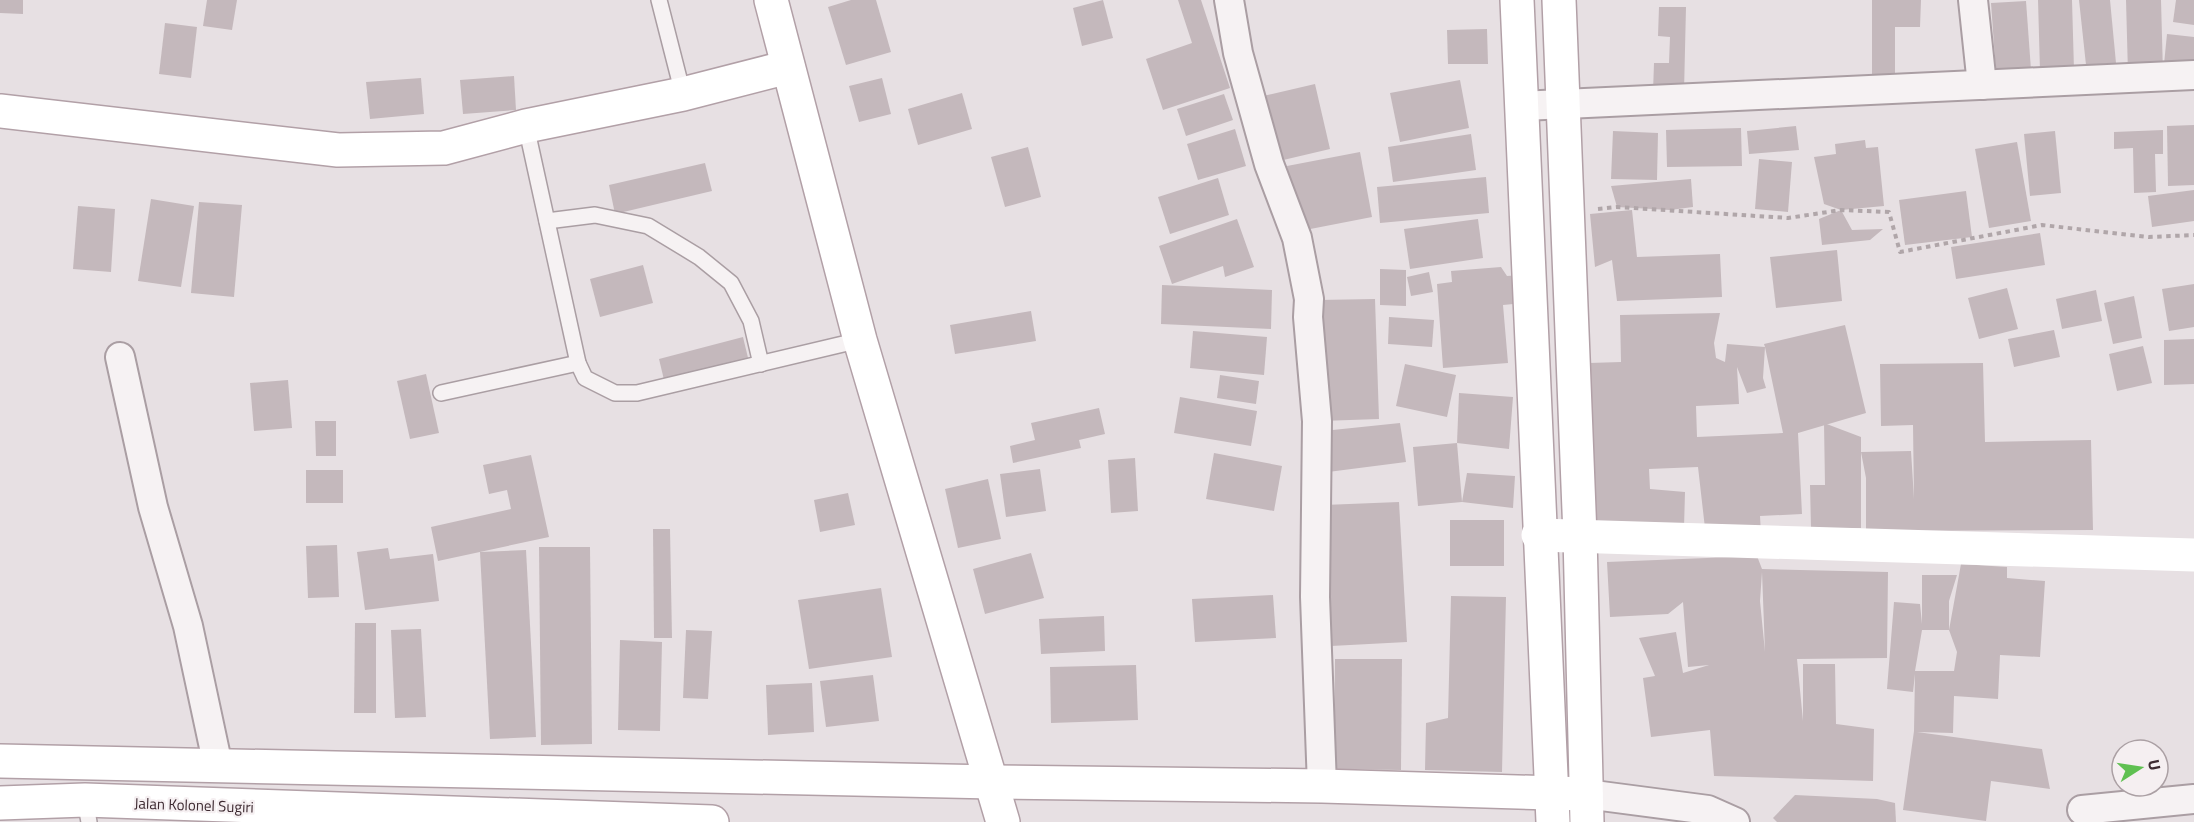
<svg xmlns="http://www.w3.org/2000/svg" width="2194" height="822" viewBox="0 0 2194 822" font-family="'Titillium Web',sans-serif">
<style>
.building{fill:#c4b8bc;fill-rule:evenodd}
.lines{fill:none;stroke-linecap:round;stroke-linejoin:round}
.lane-casing{stroke:#aa9ea3;stroke-width:18}
.street-casing{stroke:#aa9ea3;stroke-width:32}
.primary-casing{stroke:#b2a0a7;stroke-width:36}
.path{stroke:#b0a6a9;stroke-width:4;stroke-dasharray:4.5 4.5;stroke-linecap:butt}
.lane{stroke:#f6f2f3;stroke-width:15}
.street{stroke:#f6f2f3;stroke-width:28}
.secondary{stroke:#fff;stroke-width:33}
.primary{stroke:#fff;stroke-width:33}
.labels{text-anchor:middle;dominant-baseline:central;stroke-width:4.5;stroke-linejoin:round;paint-order:stroke}
.street-label{font-size:15px;fill:#3d2a31;stroke:#f5eff1}
</style>
<rect width="100%" height="100%" fill="#e7e0e3"/>
<g class="building">
<path d="M0,0h23v14l-23,-1z"/>
<path d="M207,0h30l-5,30 -29,-4z"/>
<path d="M851,0h25l15,52 -45,13 -18,-58z"/>
<path d="M1103,0l10,38 -31,8 -9,-38z"/>
<path d="M1178,0h23l29,88 -67,22 -17,-51 46,-16z"/>
<path d="M1872,0h49l-1,27h-25v51h-23z"/>
<path d="M2038,0h34l2,70 -34,1z"/>
<path d="M2079,0h31l6,63 -30,2z"/>
<path d="M2126,0h35l2,73 -35,1z"/>
<path d="M2176,0h18v25l-21,-3z"/>
<path d="M2026,1l5,69 -35,3 -5,-70z"/>
<path d="M1659,7h27l-2,85h-31l1,-29h15l1,-26 -12,-1z"/>
<path d="M165,23l32,4 -6,51 -32,-4z"/>
<path d="M1487,29l1,35h-40l-1,-34z"/>
<path d="M2167,34l27,3v31l-30,-4z"/>
<path d="M514,76l2,34 -53,4 -3,-34z"/>
<path d="M421,78l3,36 -54,5 -4,-37z"/>
<path d="M882,78l9,36 -32,8 -10,-36z"/>
<path d="M1460,80l9,48 -69,14 -10,-49z"/>
<path d="M1315,84l15,65 -51,12 -16,-65z"/>
<path d="M962,93l10,36 -54,16 -10,-36z"/>
<path d="M1224,94l9,26 -47,16 -9,-27z"/>
<path d="M2194,125v60l-26,1 -1,-60z"/>
<path d="M1796,126l3,24 -50,4 -2,-23z"/>
<path d="M1741,128l1,38 -75,1 -1,-37z"/>
<path d="M1235,129l11,37 -48,14 -11,-36z"/>
<path d="M2163,130v24h-8l1,38 -22,1 -1,-45 -19,1v-17z"/>
<path d="M1613,131l45,2 -1,47 -46,-1z"/>
<path d="M2055,131l6,62 -31,3 -6,-62z"/>
<path d="M1471,134l5,36 -83,12 -5,-35z"/>
<path d="M1865,140l1,8 12,-1 6,59 -43,4 -17,-6 -10,-47 22,-3 -1,-10z"/>
<path d="M2017,142l14,79 -42,7 -14,-79z"/>
<path d="M1028,147l13,50 -36,10 -14,-50z"/>
<path d="M1360,152l12,65 -72,14 -13,-65z"/>
<path d="M1759,159l33,3 -4,50 -33,-3z"/>
<path d="M705,163l7,28 -97,23 -6,-29z"/>
<path d="M1486,177l3,36 -109,10 -3,-36z"/>
<path d="M1218,178l11,37 -59,19 -12,-37z"/>
<path d="M1691,179l2,28 -23,3 -53,-3 -6,-21z"/>
<path d="M2194,190v31l-42,6 -4,-31z"/>
<path d="M1966,191l6,46 -67,8 -6,-45z"/>
<path d="M151,199l43,7 -13,81 -43,-6z"/>
<path d="M199,202l43,3 -8,92 -43,-4z"/>
<path d="M78,206l37,3 -4,63 -38,-3z"/>
<path d="M1632,210l5,47 83,-3 2,43 -105,4 -5,-41 -17,7 -5,-53z"/>
<path d="M1841,210l11,20 31,-1 -13,11 -48,5 -3,-26z"/>
<path d="M1237,219l17,48 -29,10 -2,-11 -51,18 -13,-38z"/>
<path d="M1478,219l5,39 -73,11 -6,-40z"/>
<path d="M2040,233l5,32 -89,14 -5,-32z"/>
<path d="M1837,250l5,51 -66,7 -6,-51z"/>
<path d="M643,265l10,38 -53,14 -10,-38z"/>
<path d="M1501,267l6,9 15,-1 2,28 -21,2 5,58 -65,5 -6,-84 15,-2 -1,-11z"/>
<path d="M1380,269l26,1v36l-26,-1z"/>
<path d="M1429,272l4,20 -22,4 -4,-19z"/>
<path d="M2194,284v43l-25,4 -7,-42z"/>
<path d="M1162,285l110,5 -1,39 -110,-5z"/>
<path d="M2007,288l11,41 -39,10 -11,-41z"/>
<path d="M2096,290l6,31 -40,8 -6,-30z"/>
<path d="M2134,296l8,42 -29,6 -9,-41z"/>
<path d="M1375,299l4,120 -58,2 -3,-121z"/>
<path d="M1031,311l5,30 -81,13 -5,-29z"/>
<path d="M1720,313l-6,30 2,15 9,4 2,-18 38,3 -1,-3 81,-19 21,88 -68,20 4,81 -42,2 1,18 -55,3 -8,-70 -49,2 1,20 35,3 -1,36 -91,-2 -4,-163 32,-1 -1,-47zM1765,347l18,86 -86,4 -1,-31 43,-2 -2,-37 10,26 19,-5 -3,-10z"/>
<path d="M1389,317l45,3 -2,27 -44,-3z"/>
<path d="M2054,330l6,27 -46,10 -6,-28z"/>
<path d="M1193,331l74,6 -3,38 -74,-7z"/>
<path d="M743,337l6,25 -84,22 -6,-25z"/>
<path d="M2194,339v45l-30,1v-45z"/>
<path d="M2143,346l9,37 -35,8 -8,-37z"/>
<path d="M1983,363l2,79 106,-2 2,90 -227,1v-53l-5,-26 50,-1 3,48 -1,-74 -32,1 -1,-62z"/>
<path d="M1405,364l51,11 -9,42 -51,-11z"/>
<path d="M426,374l13,59 -29,6 -13,-58z"/>
<path d="M1220,375l39,6 -3,23 -39,-6z"/>
<path d="M288,380l4,48 -38,3 -4,-48z"/>
<path d="M1459,393l54,4 -4,52 -52,-6z"/>
<path d="M1180,397l77,14 -6,35 -77,-13z"/>
<path d="M1099,408l6,26 -26,6 2,8 -68,15 -3,-17 25,-6 -4,-17z"/>
<path d="M315,421h21v35h-20z"/>
<path d="M1400,423l6,39 -78,10 -5,-41z"/>
<path d="M1824,423l37,14v91h-50l-1,-43h15z"/>
<path d="M1457,443l5,59 -44,4 -5,-59z"/>
<path d="M1214,453l68,13 -8,45 -68,-12z"/>
<path d="M531,455l18,82 -111,24 -7,-34 80,-18 -4,-19 -18,4 -6,-29z"/>
<path d="M1135,458l3,53 -27,2 -3,-53z"/>
<path d="M1040,469l6,42 -40,6 -6,-43z"/>
<rect x="306" y="470" width="37" height="33"/>
<path d="M1467,473l48,3 -2,32 -51,-6z"/>
<path d="M988,479l13,60 -43,9 -13,-59z"/>
<path d="M848,493l7,32 -35,7 -6,-32z"/>
<path d="M1399,502l8,140 -76,4 -7,-141z"/>
<rect x="1450" y="520" width="54" height="46"/>
<path d="M653,529h17l2,109h-18z"/>
<path d="M337,545l2,52 -31,1 -2,-52z"/>
<path d="M539,547h51l2,197 -51,1z"/>
<path d="M388,548l2,11 43,-5 6,47 -74,9 -8,-58z"/>
<path d="M526,550l10,187 -46,2 -10,-187z"/>
<path d="M1031,553l13,45 -59,16 -12,-45z"/>
<path d="M1757,556l5,13 126,3 -1,86 -90,1 6,62v-57h32l1,60 38,5 -1,52 -159,-5 -4,-46 -59,7 -8,-59 12,-2 -16,-38 37,-6 7,41 26,-8 -21,2 -5,-65 -15,12 -58,3 -3,-55zM1762,572l3,80 -5,-51z"/>
<path d="M1961,564l46,3v11l38,3 -5,76 -40,-2 -2,44 -44,-3 -1,37 -36,-1 125,17 8,40 -59,-8 -5,40 -83,-11 11,-79 1,-57 -2,18 -26,-3 7,-87 26,2 2,20v-49h35l-8,26v29zM1922,630h27l8,22 -3,19h-39z"/>
<path d="M881,588l11,69 -83,12 -11,-69z"/>
<path d="M1273,595l3,43 -81,4 -3,-43z"/>
<path d="M1451,596l55,1 -4,175 -77,-2 1,-47 22,-5z"/>
<path d="M1104,616l1,35 -64,3 -2,-35z"/>
<path d="M355,623h21v90h-22z"/>
<path d="M421,629l5,88 -31,1 -4,-88z"/>
<path d="M686,630l26,1 -4,68 -25,-1z"/>
<path d="M620,640l42,2 -2,89 -42,-1z"/>
<path d="M1335,659h67l-1,111 -67,-1z"/>
<path d="M1136,665l2,55 -87,3 -1,-56z"/>
<path d="M873,675l6,46 -53,6 -6,-46z"/>
<path d="M812,683l2,49 -46,3 -2,-50z"/>
<path d="M1795,795l82,4 18,4 1,19h-119l-4,-4z"/>
</g>
<g class="lines">
<g class="lane-casing">
<g id="lane">
<path d="M659,0l24,94"/>
<path d="M526,126l52,237 7,15 30,15h22l223,-53"/>
<path d="M547,221l48,-6 53,11 51,31 32,26 20,38 10,43"/>
<path d="M441,393l137,-30"/>
<path d="M85,800l4,22"/>
</g>
</g>
<g class="street-casing">
<g id="street">
<path d="M1229,0l9,53 31,111 28,74 12,61 -1,18 9,104 -2,176 7,189"/>
<path d="M1973,0l9,85"/>
<path d="M1521,106l673,-31"/>
<path d="M120,357l33,150 35,119 30,140"/>
<path d="M1586,794l122,16 27,12"/>
<path d="M2082,810l112,-11"/>
</g>
</g>
<g class="primary-casing">
<g id="primary">
<path d="M771,0l89,340 143,482"/>
<path d="M1517,0l36,822"/>
<path d="M1559,0l21,536 7,286"/>
<path d="M0,111l338,39 106,-2 82,-22 157,-32 105,-27"/>
<path d="M0,761l993,21 329,4 264,8"/>
<path d="M0,803l85,-3 627,22"/>
</g>
</g>
<path class="path" d="M1598,209l19,-2 171,11 53,-8 48,2 11,40 142,-27 107,12 45,-2"/>
<use href="#lane" class="lane"/>
<use href="#street" class="street"/>
<path class="secondary" d="M1538,535l656,20"/>
<use href="#primary" class="primary"/>
</g>
<g class="labels">
<g class="street-label">
<text transform="translate(194 805) rotate(2)">Jalan Kolonel Sugiri</text>
</g>
</g>
<g transform="translate(2140 768) rotate(78)"><circle r="28" fill="#f5eff1" stroke="#aba0a4" stroke-width="1.5"/>
<path d="M0-4.5L10 22L0 15L-10 22Z" fill="#5fc051"/>
<text y="-9" font-size="16" font-weight="bold" text-anchor="middle" fill="#3d2a31">U</text>
</g>
</svg>
